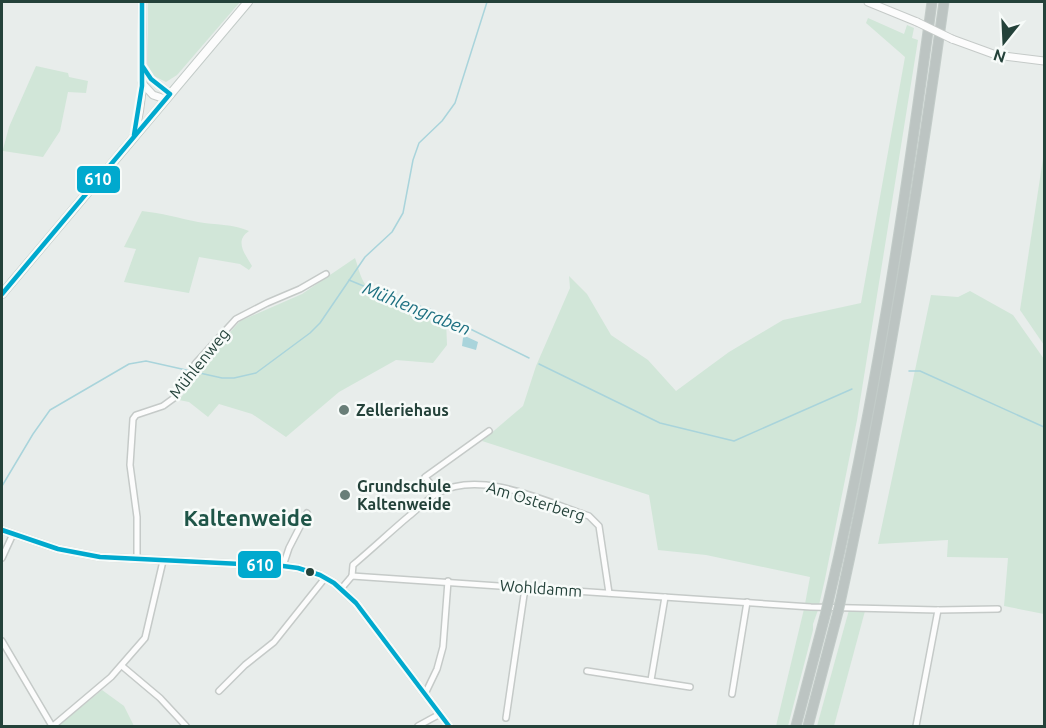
<svg xmlns="http://www.w3.org/2000/svg" width="1046" height="728" viewBox="0 0 1046 728" font-family="Ubuntu,sans-serif">
<style>
.green{fill:#d1e6d8}
.water{fill:#a9d4db}
.lines{fill:none;stroke-linecap:round;stroke-linejoin:round}
.stream{stroke:#a9d4db;stroke-width:1.5}
.minor-casing{stroke:#c5cac8;stroke-width:8}
.tertiary-casing{stroke:#c5cac8;stroke-width:9}
.secondary-casing{stroke:#c3cbc8;stroke-width:10}
.motorway-casing{stroke:#c3ccc9;stroke-width:11}
.minor{stroke:#fcfcfc;stroke-width:5}
.tertiary{stroke:#fcfcfc;stroke-width:7}
.secondary{stroke:#fcfcfc;stroke-width:8}
.motorway{stroke:#bcc4c2;stroke-width:9}
.tertiary-bridge-casing{stroke:#c5cac8;stroke-width:9;stroke-linecap:butt}
.motorway-bridge-casing{stroke:#c3ccc9;stroke-width:11;stroke-linecap:butt}
.tertiary-bridge{stroke:#fcfcfc;stroke-width:7}
.motorway-bridge{stroke:#bcc4c2;stroke-width:9}
.bus-1-casing{stroke:#f7fbf9;stroke-width:9}
.bus-1{stroke:#00a9ce;stroke-width:4.5}
.poi-dot{fill:#697e78;stroke:#f7fbf9;stroke-width:2}
.bus-dot{fill:#24423a;stroke:#f7fbf9;stroke-width:2}
.labels{text-anchor:middle;dominant-baseline:central;stroke-width:5;stroke-linejoin:round;paint-order:stroke}
.street-label{font-size:16px;fill:#24423a;stroke:#f7fbf9}
.poi-label{font-size:16px;font-weight:bold;fill:#24423a;stroke:#f7fbf9;text-anchor:start}
.water-label{font-size:18px;font-style:italic;fill:#1c6f80;stroke:#f7fbf9}
.district-label{font-size:22px;font-weight:bold;fill:#1f5548;stroke:#f7fbf9}
.line-badge{stroke:#f7fbf9;stroke-width:2}
.badge-label{font-size:16px;text-anchor:middle;font-weight:bold;fill:#fff}
</style>
<rect width="100%" height="100%" fill="#e8edeb"/>
<g class="green">
<path d="M148,2h92l-63,73 -11,7 -12,-6 -6,-10z"/>
<path d="M868,18l36,16 3,-9 7,3 -2,10 6,2 -61,380 -32,159 -6,26 -14,-1 5,-27 -104,-22 -48,-5 -9,-55 -167,-54 41,-35 13,-40 34,-78 -1,-12 18,18 24,41 37,25 28,31 53,-39 54,-32 78,-17 44,-246 -39,-34z"/>
<path d="M36,66l32,7 1,4 19,4 -2,12 -18,-1 -8,39 -17,26 -40,-6 -1,2 7,-26z"/>
<path d="M1044,152v193l-24,-35z"/>
<path d="M142,211c19,2 37,7 56,11 17,3 35,2 51,9 -15,10 -4,23 3,35l-3,4 -9,-6 -41,-7 -10,36 -65,-11 12,-33 -12,-2z"/>
<path d="M355,258c3,8 5,19 10,26 11,15 63,26 81,35l1,26 -14,18 -37,-3 -57,32 -53,45 -34,-23 -33,-10 -11,13 -19,-15 -10,-2 17,-22 3,-11 41,-46 62,-27z"/>
<path d="M970,291l43,24 31,44v255l-40,-8 4,-48 -61,-1 1,-17 -70,4 53,-249 27,2z"/>
<path d="M804,609l14,1 -5,14v6l-25,96h-12z"/>
<path d="M849,610l16,1 -31,115h-17z"/>
<path d="M102,690l22,16 10,20h-76z"/>
</g>
<path class="water" d="M465,336l13,6 -2,8 -14,-4 1,-8z"/>
<g class="lines">
<g class="stream">
<path d="M349,280l41,17 42,13 97,48"/>
<path d="M539,364l121,59 74,18 118,-52"/>
<path d="M909,371h11l124,56"/>
<path d="M2,486l31,-52 17,-24 79,-46 17,-3 76,17h12l22,-5 54,-40 10,-10 45,-66 27,-25 11,-19 10,-53 6,-17 23,-22 13,-18 32,-101"/>
</g>
<g class="minor-casing">
<g id="minor">
<path d="M438,493l-13,-16 64,-46"/>
<path d="M2,558l11,-24"/>
<path d="M137,559v-42l-7,-52 3,-46 3,-4 27,-9 11,-8 11,-14 10,-20 41,-45 31,-16 33,-14 26,-15"/>
<path d="M283,566l6,-18 18,-35"/>
<path d="M352,576l459,31 127,3 60,-1"/>
<path d="M352,576l1,-11c19,-16 37,-33 56,-49 9,-7 18,-17 29,-23 43,-24 108,9 151,23l10,10 10,67"/>
<path d="M341,589l11,-13"/>
<path d="M2,641l50,85"/>
<path d="M122,666l38,32 26,28"/>
<path d="M587,671l103,16"/>
<path d="M651,680l14,-83"/>
<path d="M219,691l26,-26 29,-23 51,-64"/>
<path d="M425,694l12,-25 6,-22 5,-66"/>
<path d="M732,694l15,-92"/>
<path d="M506,718l19,-130"/>
<path d="M53,726l58,-49 34,-39 18,-77"/>
<path d="M418,726l22,-12"/>
<path d="M916,726l22,-116"/>
</g>
</g>
<g class="tertiary-casing">
<g id="tertiary">
<path d="M868,2l49,20"/>
<path d="M952,39l44,16 48,6"/>
<path d="M144,69l7,10 19,15"/>
<path d="M142,83l11,12 12,4"/>
<path d="M134,136c13,-44 8,-90 8,-134"/>
<path d="M2,530l56,19 42,8 183,9 15,2 22,7 14,8 22,20 93,123"/>
</g>
</g>
<g class="secondary-casing">
<path id="secondary" d="M2,294l246,-292"/>
</g>
<g class="motorway-casing">
<g id="motorway">
<path d="M828,603c47,-198 77,-400 104,-601"/>
<path d="M840,603c44,-199 76,-399 104,-601"/>
<path d="M796,726l30,-114"/>
<path d="M808,726l30,-114"/>
</g>
</g>
<use href="#minor" class="minor"/>
<use href="#tertiary" class="tertiary"/>
<use href="#secondary" class="secondary"/>
<use href="#motorway" class="motorway"/>
<g class="tertiary-bridge-casing">
<path id="tertiary-bridge" d="M917,22l35,17"/>
</g>
<g class="motorway-bridge-casing">
<g id="motorway-bridge">
<path d="M826,612l2,-9"/>
<path d="M838,612l2,-9"/>
</g>
</g>
<use href="#tertiary-bridge" class="tertiary-bridge"/>
<use href="#motorway-bridge" class="motorway-bridge"/>
<g class="bus-1-casing">
<g id="bus-1">
<path d="M134,135l8,-49v-84"/>
<path d="M2,294l168,-200 -19,-15 -8,-12"/>
<path d="M2,530l56,19 42,8 183,9 15,2 22,7 14,8 22,20 93,123"/>
</g>
</g>
<use href="#bus-1" class="bus-1"/>
</g>
<g class="poi-dot">
<circle cx="344" cy="410" r="6"/>
<circle cx="345" cy="495" r="6"/>
</g>
<circle class="bus-dot" cx="310" cy="572" r="5"/>
<g class="labels">
<g class="street-label">
<text transform="translate(199 363) rotate(-51)">Mühlenweg</text>
<text transform="translate(536 501) rotate(17)">Am Osterberg</text>
<text transform="translate(541 588) rotate(4)">Wohldamm</text>
</g>
<g class="poi-label">
<text x="356" y="410">Zelleriehaus</text>
<text x="357" y="486">Grundschule<tspan x="357" dy="18">Kaltenweide</tspan></text>
</g>
<g class="water-label">
<text transform="translate(417 308) rotate(22)">Mühlengraben</text>
</g>
<g class="district-label">
<text x="248" y="517">Kaltenweide</text>
</g>
</g>
<g class="line-badge">
<rect x="76" y="165" width="45" height="29" rx="6" fill="#00a9ce"/>
<rect x="237" y="550" width="45" height="29" rx="6" fill="#00a9ce"/>
</g>
<g class="badge-label">
<text x="98" y="185">610</text>
<text x="260" y="571">610</text>
</g>
<rect width="1046" height="728" fill="none" stroke="#24423a" stroke-width="6"/>
<g transform="translate(1004 42) rotate(198)" stroke="#f7fbf9" stroke-width="4.5" paint-order="stroke">
<path d="M0-4.5L10 22L0 15L-10 22Z" fill="#24423a"/>
<text y="-9" font-size="16" font-weight="bold" text-anchor="middle" fill="#24423a">N</text>
</g>
</svg>
